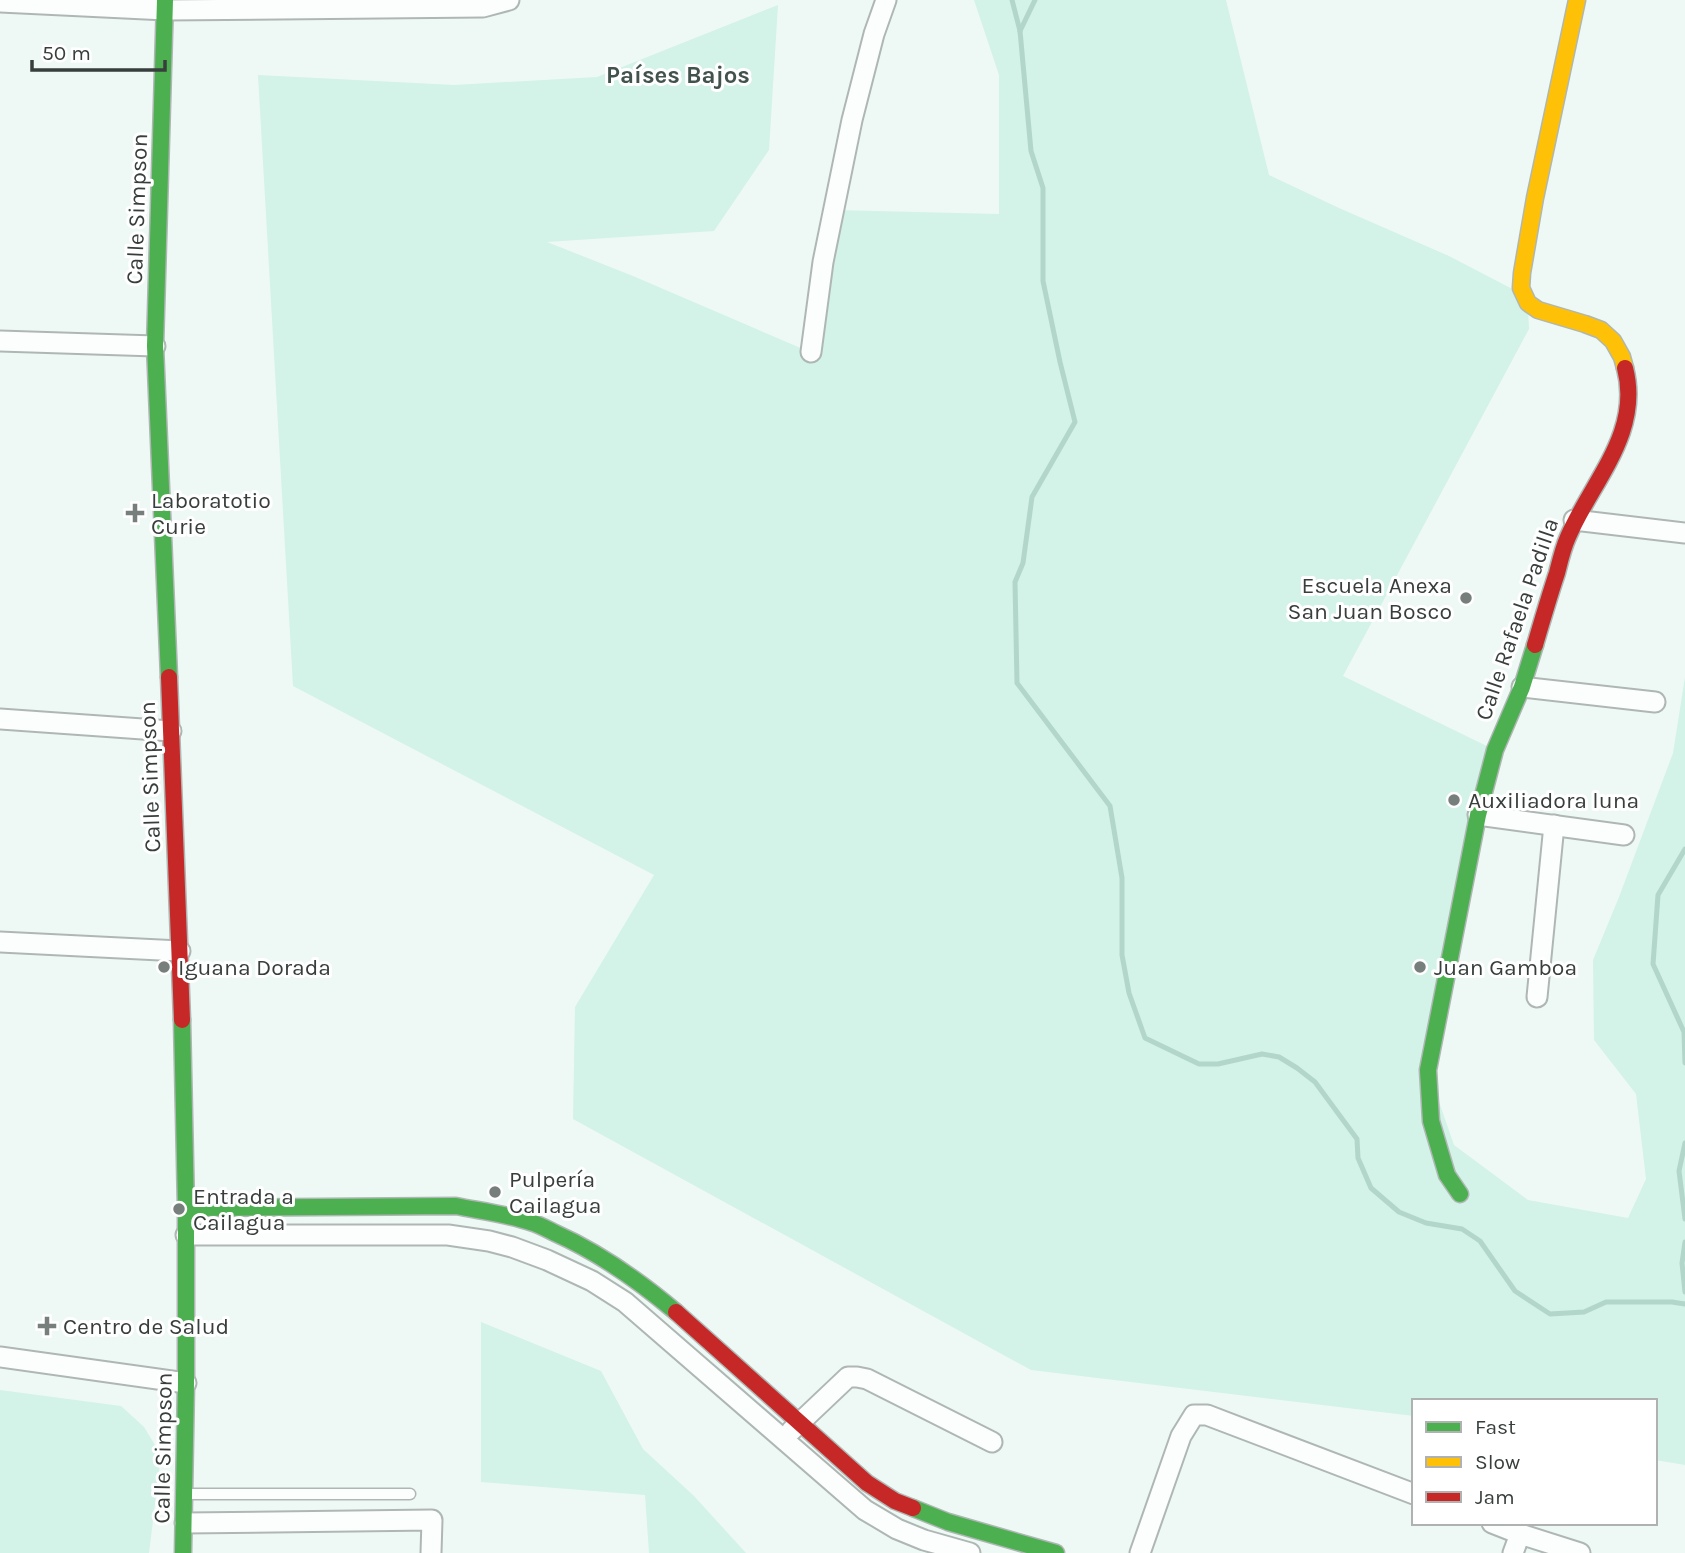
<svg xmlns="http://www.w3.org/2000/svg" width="1685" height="1553" viewBox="0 0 1685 1553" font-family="Karla,sans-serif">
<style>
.green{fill:#d3f2e8}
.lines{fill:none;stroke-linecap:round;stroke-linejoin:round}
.stream{stroke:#b2d6ca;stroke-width:5}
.lane-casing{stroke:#afb7b4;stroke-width:13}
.street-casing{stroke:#afb7b4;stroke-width:23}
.fast-casing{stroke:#afb7b4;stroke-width:19}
.slow-casing{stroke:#afb7b4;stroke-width:19}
.jam-casing{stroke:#afb7b4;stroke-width:19}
.lane{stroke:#fcfefe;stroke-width:10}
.street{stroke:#fcfefe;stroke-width:19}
.fast{stroke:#4caf50;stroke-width:16}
.slow{stroke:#ffc107;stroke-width:16}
.jam{stroke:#c62828;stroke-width:16}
.poi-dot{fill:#777f7d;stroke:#fff;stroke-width:2.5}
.labels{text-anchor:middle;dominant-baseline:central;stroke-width:6;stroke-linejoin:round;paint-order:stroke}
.street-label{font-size:23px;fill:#373e3c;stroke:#fff}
.poi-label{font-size:23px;fill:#373e3c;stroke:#fff;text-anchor:start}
.neighbourhood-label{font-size:24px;font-weight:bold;fill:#42524d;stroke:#fff}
</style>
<rect width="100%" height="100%" fill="#eef9f5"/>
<g class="green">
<path d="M974,0h252l43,175 70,33 110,48 73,38 6,12 1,23 -186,347 152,74 -67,320 26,75 74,55 100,18 18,-39 -10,-85 -42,-54 -1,-80 26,-63 54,-144 12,-76v788l-30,-5v-59h-241v15l-383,-46 -458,-251 2,-112 79,-132 -361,-189 -35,-611 196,10 143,-8 181,-72 -9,145 -55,81 -167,11 86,34 177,76 24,-142 165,4v-139z"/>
<path d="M481,1322l120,49 42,78 51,47 52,57h-97l-4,-58 -164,-13z"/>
<path d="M0,1390l121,16 23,21 17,28 -12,98h-149z"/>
</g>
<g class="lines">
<g class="stream">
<path d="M1012,0l8,31 11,120 12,37v93l17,81 15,60 -43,75 -9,66 -8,19 2,101 93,123 12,72v77l7,38 16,45 54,26h19l44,-10 17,3 18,11 18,14 42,57 1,19 13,30 28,24 27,11 36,6 18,12 35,50 35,23 34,-2 22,-10h66l13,2"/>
<path d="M1020,31l15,-31"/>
<path d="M1685,849l-27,46 -5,69 31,68 1,31"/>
<path d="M1685,1143l-6,28 6,48"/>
<path d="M1685,1242l-3,21 3,29"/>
</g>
<g class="lane-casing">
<path id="lane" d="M187,1494h223"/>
</g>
<g class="street-casing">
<g id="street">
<path d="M0,2l166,8 317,-3 26,-7"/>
<path d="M0,341l155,5"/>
<path d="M811,352l12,-90 29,-142 22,-86 12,-34"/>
<path d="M1574,520l111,13"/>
<path d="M1522,687l133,15"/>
<path d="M0,719l171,12"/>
<path d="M1478,815l146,20"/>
<path d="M0,942l180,9"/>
<path d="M1537,997l17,-172"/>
<path d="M186,1235h262l41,6 23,6 35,13 45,21 33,21 240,208 32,19 27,11 46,13"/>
<path d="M0,1357l186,26"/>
<path d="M791,1431l57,-54h9l10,2 125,63"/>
<path d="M185,1523l247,-3 -1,33"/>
<path d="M1492,1523l28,11 -7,19"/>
<path d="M1520,1534l60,19"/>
<path d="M1140,1553l41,-117 13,-21h13l207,79"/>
</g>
</g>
<g class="fast-casing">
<g id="fast">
<path d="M165,0l-10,346 14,331"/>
<path d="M182,1020l4,188v175l-3,170"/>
<path d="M1460,1194l-13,-19 -16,-54 -3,-51 50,-255 17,-65 27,-63 13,-42"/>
<path d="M186,1208l270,-2c25,5 50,8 74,16 8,2 17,7 25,11 45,20 83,47 121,79"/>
<path d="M913,1508l35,14 108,31"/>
</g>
</g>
<g class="slow-casing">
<path id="slow" d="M1577,0l-42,198 -13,75 -1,15 7,15 10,7 47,14 16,6 12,11 9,16 3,11"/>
</g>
<g class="jam-casing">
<g id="jam">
<path d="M1535,645c7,-24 14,-48 22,-72 3,-12 6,-25 11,-36 24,-56 74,-104 57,-169"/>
<path d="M169,677l13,343"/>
<path d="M676,1312l191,171 28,18 18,7"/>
</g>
</g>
<use href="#lane" class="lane"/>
<use href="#street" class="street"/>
<use href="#fast" class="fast"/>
<use href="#slow" class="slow"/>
<use href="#jam" class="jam"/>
</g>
<g class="poi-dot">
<path d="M131.5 502.5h7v7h7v7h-7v7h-7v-7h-7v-7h7z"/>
<circle cx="1466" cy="598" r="7"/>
<circle cx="1454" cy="800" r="7"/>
<circle cx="164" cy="967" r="7"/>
<circle cx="1420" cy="967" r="7"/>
<circle cx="495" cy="1192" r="7"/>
<circle cx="179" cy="1209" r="7"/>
<path d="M43.5 1315.5h7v7h7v7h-7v7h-7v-7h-7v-7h7z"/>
</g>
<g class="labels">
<g class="street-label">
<text transform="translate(137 209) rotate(-88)">Calle Simpson</text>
<text transform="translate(1517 619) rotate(-71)">Calle Rafaela Padilla</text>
<text transform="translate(150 777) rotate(-92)">Calle Simpson</text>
<text transform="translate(163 1448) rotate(-89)">Calle Simpson</text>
</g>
<g class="poi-label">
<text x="151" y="500">Laboratotio<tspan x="151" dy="26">Curie</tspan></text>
<text x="1452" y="585" text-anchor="end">Escuela Anexa<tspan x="1452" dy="26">San Juan Bosco</tspan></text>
<text x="1468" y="800">Auxiliadora luna</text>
<text x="178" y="967">Iguana Dorada</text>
<text x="1434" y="967">Juan Gamboa</text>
<text x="509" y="1179">Pulpería<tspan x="509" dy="26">Cailagua</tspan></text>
<text x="193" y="1196">Entrada a<tspan x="193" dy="26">Cailagua</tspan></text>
<text x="63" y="1326">Centro de Salud</text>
</g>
<g class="neighbourhood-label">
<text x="678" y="75">Países Bajos</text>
</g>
</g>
<rect x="1412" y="1399" width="245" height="126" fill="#ffffff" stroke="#afb2b1" stroke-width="2"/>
<rect x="1426" y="1422" width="35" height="10" fill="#4caf50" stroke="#afb2b1" stroke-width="2"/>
<text x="1475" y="1434" font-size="21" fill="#373e3c">Fast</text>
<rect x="1426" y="1457" width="35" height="10" fill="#ffc107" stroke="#afb2b1" stroke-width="2"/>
<text x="1475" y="1469" font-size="21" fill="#373e3c">Slow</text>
<rect x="1426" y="1492" width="35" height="10" fill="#c62828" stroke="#afb2b1" stroke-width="2"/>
<text x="1475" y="1504" font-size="21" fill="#373e3c">Jam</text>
<path d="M32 60v10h133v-10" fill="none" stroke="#373e3c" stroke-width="3.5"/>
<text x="42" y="60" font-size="21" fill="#373e3c" stroke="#ffffff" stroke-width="5" paint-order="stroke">50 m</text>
</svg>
